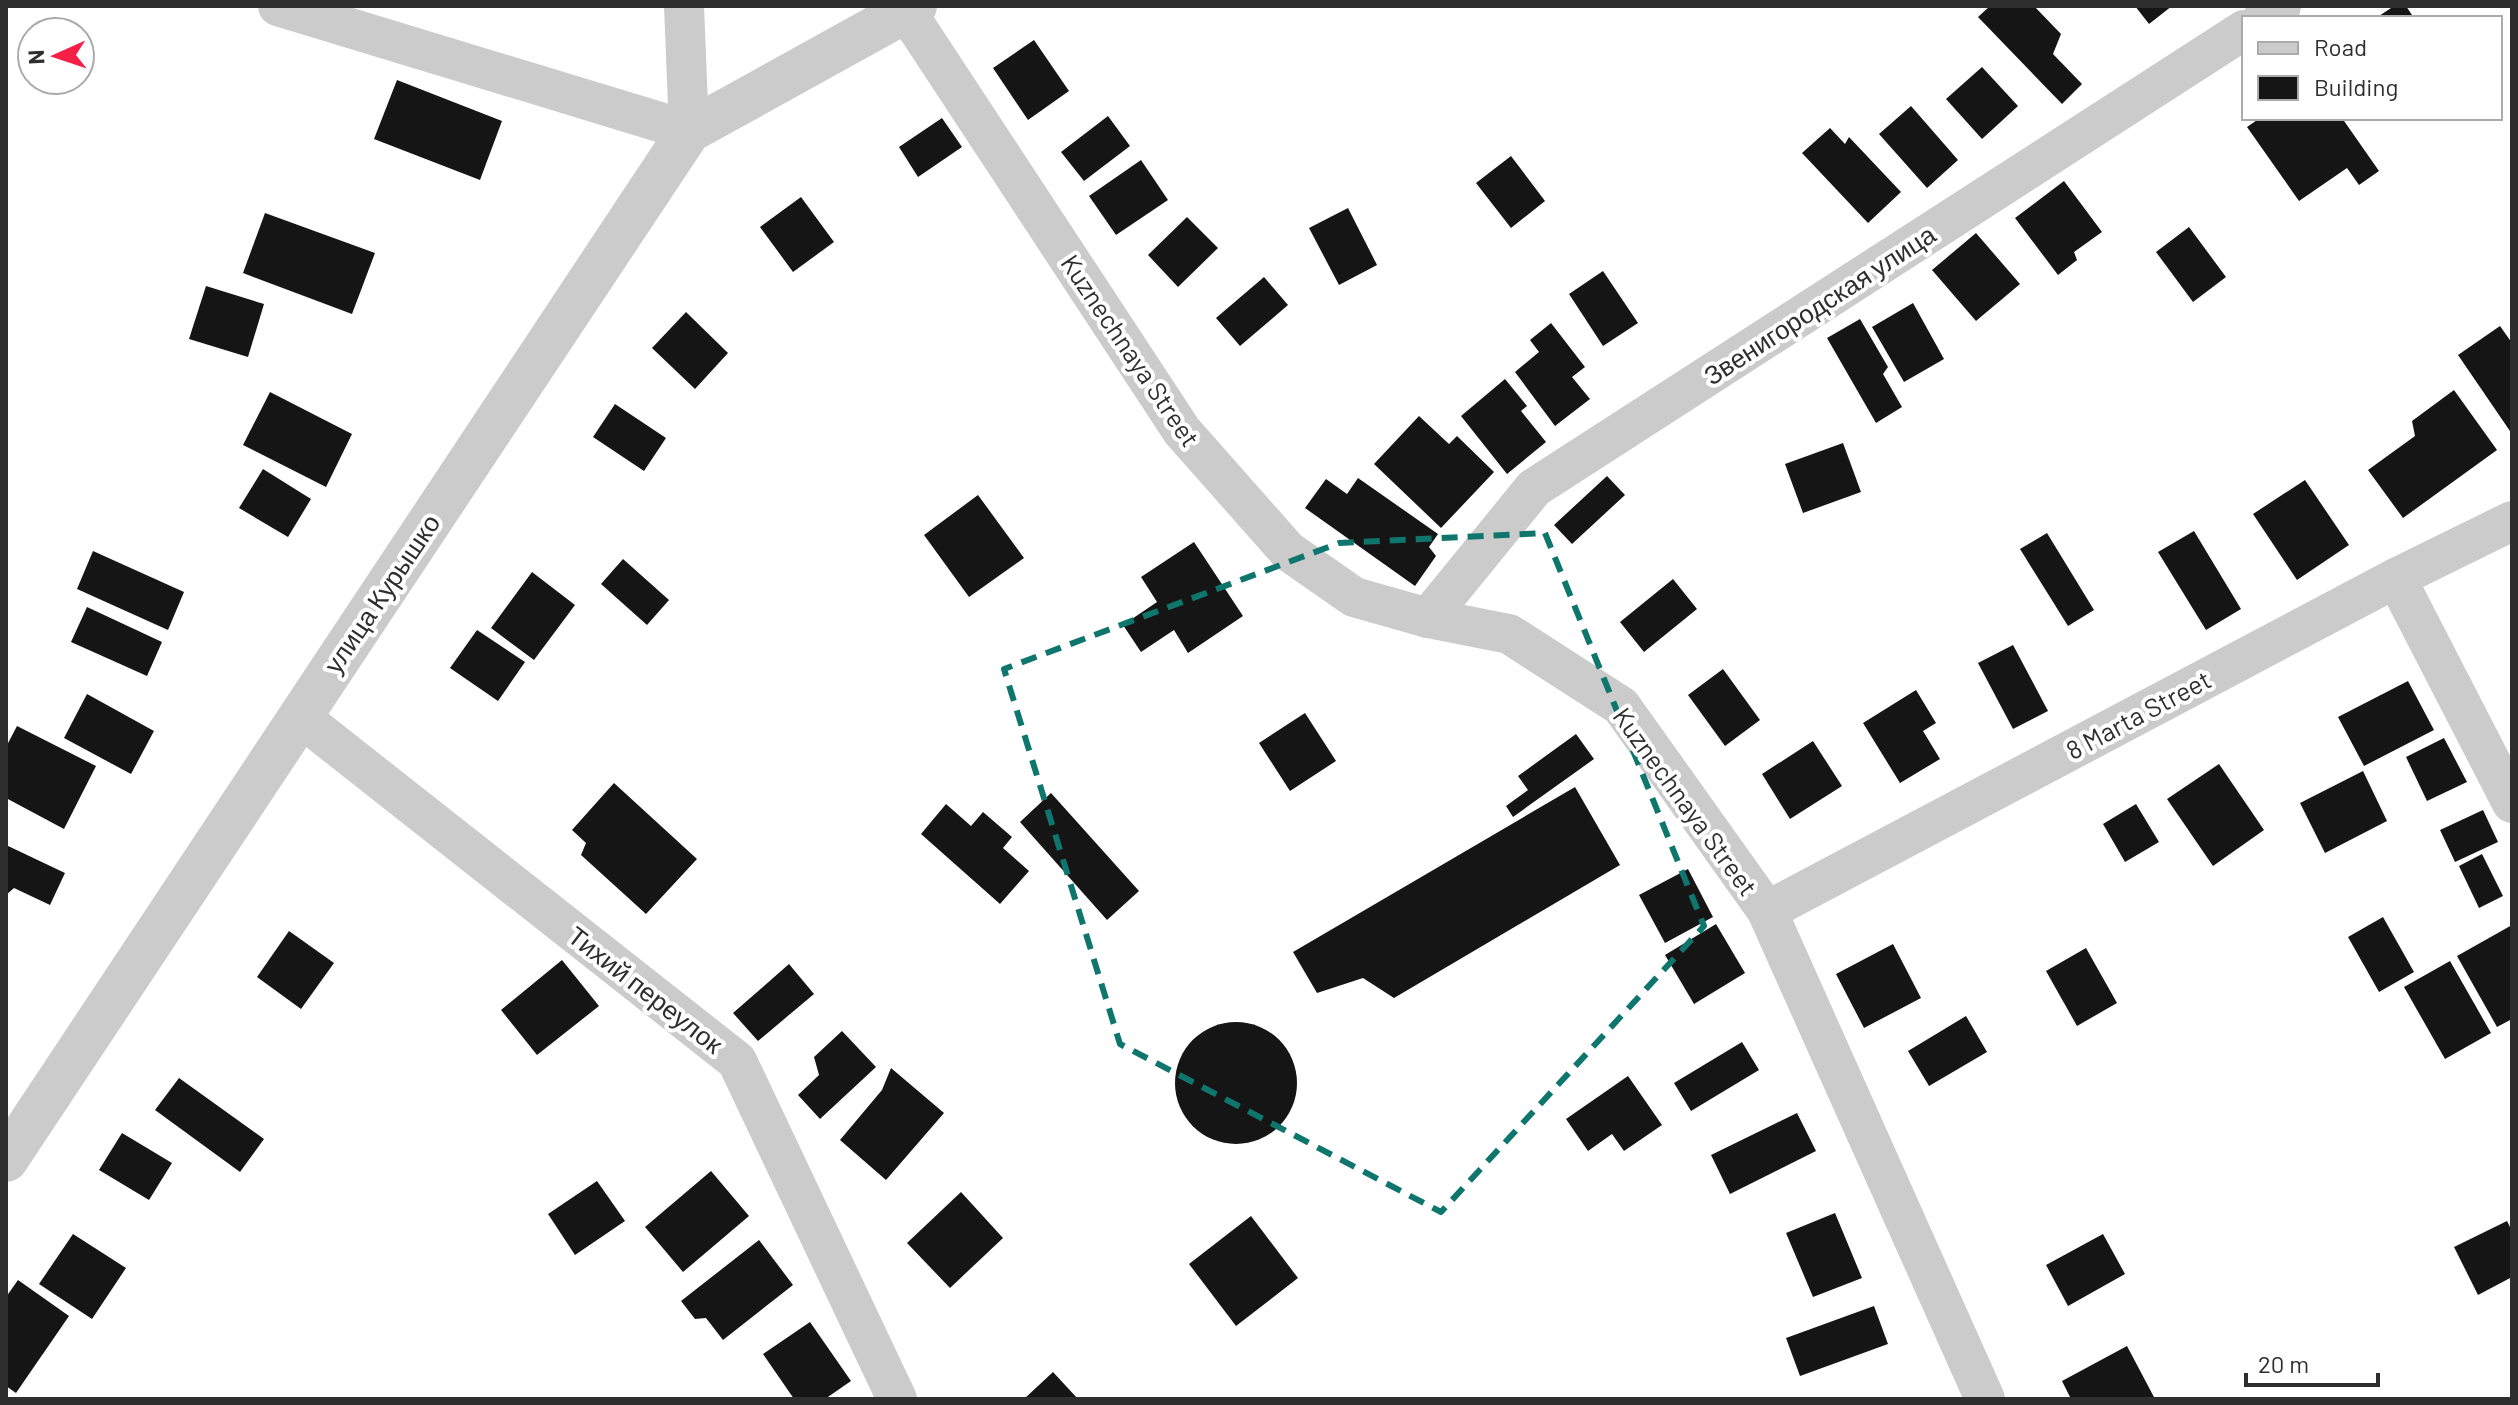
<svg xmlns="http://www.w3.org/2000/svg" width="2518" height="1405" viewBox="0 0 2518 1405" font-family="Barlow,sans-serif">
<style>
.building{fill:#151515}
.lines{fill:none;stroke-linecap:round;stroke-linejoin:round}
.minor{stroke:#cbcbcb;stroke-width:40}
.tertiary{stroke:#cbcbcb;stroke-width:44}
.marked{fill:none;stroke:#0f766e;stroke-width:6;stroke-dasharray:16 10;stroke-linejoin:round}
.labels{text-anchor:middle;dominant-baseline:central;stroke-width:8;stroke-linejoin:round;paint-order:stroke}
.street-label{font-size:26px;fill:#2e2e2e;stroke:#fff}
</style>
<rect width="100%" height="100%" fill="#fff"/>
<g class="building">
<path d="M1990,6h44l27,28 -8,20 29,30 -20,20 -84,-87z"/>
<path d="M2135,6h37l-23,18z"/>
<path d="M2394,6h12l8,12h-38z"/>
<path d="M1034,40l35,51 -41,29 -35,-52z"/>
<path d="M1982,67l36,39 -36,33 -36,-40z"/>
<path d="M397,80l105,41 -22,59 -106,-41z"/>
<path d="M1911,106l47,54 -31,28 -48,-54z"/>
<path d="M1108,116l22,30 -46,35 -23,-29z"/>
<path d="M942,118l20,29 -44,30 -19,-30z"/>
<path d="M2260,118h82l37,53 -20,14 -12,-17 -48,33 -52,-74z"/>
<path d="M1830,128l15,16 4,-7 52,55 -33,31 -66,-70z"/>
<path d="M1511,156l34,45 -34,27 -35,-45z"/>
<path d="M1141,160l27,40 -52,35 -27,-39z"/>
<path d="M2064,181l38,51 -28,20 3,8 -19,15 -43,-57z"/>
<path d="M801,197l33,45 -41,30 -33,-45z"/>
<path d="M1348,208l29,57 -38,20 -30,-57z"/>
<path d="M265,213l110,40 -23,61 -109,-41z"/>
<path d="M1187,217l31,31 -40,39 -30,-32z"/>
<path d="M2189,227l37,50 -33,25 -37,-50z"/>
<path d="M1976,233l44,51 -44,37 -44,-51z"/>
<path d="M1603,271l35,52 -35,23 -34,-52z"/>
<path d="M1264,277l24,28 -48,41 -24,-28z"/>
<path d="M206,286l58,18 -16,53 -59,-18z"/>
<path d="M1913,303l31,56 -40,23 -32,-55z"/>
<path d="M686,312l42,41 -33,36 -43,-41z"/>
<path d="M1860,319l28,48 -5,7 19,33 -26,16 -49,-85z"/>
<path d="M1551,323l34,44 -13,10 18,22 -35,27 -40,-54 24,-20 -9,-12z"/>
<path d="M2500,326l12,17v91l-54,-79z"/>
<path d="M1505,379l22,27 -6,5 25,31 -39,32 -46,-58z"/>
<path d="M2454,390l43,60 -94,68 -35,-48 47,-34 -3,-15z"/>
<path d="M270,392l82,42 -26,53 -83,-42z"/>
<path d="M615,404l51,34 -22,33 -51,-34z"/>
<path d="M1419,416l30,28 8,-8 37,36 -53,56 -67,-64z"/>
<path d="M1843,443l18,49 -58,21 -18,-49z"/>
<path d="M263,469l48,30 -23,38 -49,-29z"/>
<path d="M1607,476l18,19 -53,49 -18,-19z"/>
<path d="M1358,478l80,56 -9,13 7,9 -21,30 -110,-78 21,-29 21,15z"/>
<path d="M2305,480l44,65 -52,35 -44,-66z"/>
<path d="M978,495l46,63 -55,39 -45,-62z"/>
<path d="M2194,531l47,78 -35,21 -48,-78z"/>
<path d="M2047,533l47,77 -26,16 -48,-77z"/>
<path d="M1194,542l49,74 -55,37 -14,-23 -33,22 -18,-27 34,-23 -16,-25z"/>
<path d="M93,551l91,41 -16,38 -91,-41z"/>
<path d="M623,559l46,41 -22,25 -46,-41z"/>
<path d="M532,572l43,33 -41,55 -43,-32z"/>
<path d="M1673,579l24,30 -53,43 -24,-30z"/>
<path d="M87,607l75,35 -15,34 -76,-34z"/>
<path d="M477,630l48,32 -27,39 -48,-33z"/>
<path d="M2013,645l35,66 -35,18 -35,-66z"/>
<path d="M1723,669l37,51 -35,26 -37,-51z"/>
<path d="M2408,681l26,49 -70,36 -26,-49z"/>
<path d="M1916,690l20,33 -13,8 17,28 -40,24 -37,-60z"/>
<path d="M87,694l67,37 -23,43 -67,-36z"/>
<path d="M1305,713l31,48 -46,30 -31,-48z"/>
<path d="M17,726l79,40 -32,63 -58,-31v-51z"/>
<path d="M1576,734l18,25 -81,58 -7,-11 22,-16 -10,-14z"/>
<path d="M2444,738l23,44 -40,19 -21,-44z"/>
<path d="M1813,741l29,45 -52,33 -28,-45z"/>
<path d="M2219,764l45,66 -51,36 -46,-67z"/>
<path d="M2363,771l24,50 -62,32 -25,-50z"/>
<path d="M614,783l83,76 -51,55 -65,-59 5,-12 -14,-13z"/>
<path d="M1575,787l45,78 -226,133 -31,-20 -46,15 -24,-41z"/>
<path d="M1051,793l88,98 -32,29 -87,-98z"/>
<path d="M946,804l25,22 12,-14 29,25 -9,11 26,23 -29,33 -79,-70z"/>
<path d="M2136,804l23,38 -34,20 -22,-38z"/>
<path d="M2483,810l15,32 -43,20 -15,-32z"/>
<path d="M6,845l59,28 -15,32 -36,-17 -8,7z"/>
<path d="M2482,854l21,42 -24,12 -20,-42z"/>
<path d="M1688,869l25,48 -48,26 -26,-48z"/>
<path d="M2383,917l31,55 -35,20 -31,-55z"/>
<path d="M1716,924l29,49 -51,31 -29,-49z"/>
<path d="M2512,925v94l-15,8 -40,-71z"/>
<path d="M289,931l45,32 -33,46 -44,-32z"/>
<path d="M1893,944l28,54 -57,30 -28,-54z"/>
<path d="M2086,948l31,55 -40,23 -31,-55z"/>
<path d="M562,960l37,46 -62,49 -36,-45z"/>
<path d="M2450,961l41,72 -46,26 -41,-72z"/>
<path d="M789,964l25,30 -56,47 -25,-28z"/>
<path d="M1966,1016l21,36 -58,34 -21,-35z"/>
<circle cx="1236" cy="1083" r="61"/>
<path d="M842,1031l34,36 -56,52 -22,-24 21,-20 -5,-18z"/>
<path d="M1742,1042l17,28 -68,41 -17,-28z"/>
<path d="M891,1068l53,45 -58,67 -46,-40 42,-50z"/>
<path d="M1628,1076l34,49 -38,26 -12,-17 -24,17 -22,-32z"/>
<path d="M179,1078l85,61 -24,33 -85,-62z"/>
<path d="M1797,1113l19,38 -86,43 -19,-39z"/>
<path d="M122,1133l50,30 -23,37 -50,-30z"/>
<path d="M711,1171l38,45 -66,56 -38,-45z"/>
<path d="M597,1181l28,40 -50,34 -27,-41z"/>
<path d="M961,1192l42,46 -53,50 -43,-45z"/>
<path d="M1835,1213l27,65 -49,19 -27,-64z"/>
<path d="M1251,1216l47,62 -62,48 -47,-62z"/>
<path d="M2507,1221l5,10v46l-34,18 -24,-48z"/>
<path d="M73,1234l53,34 -34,51 -53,-35z"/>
<path d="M2103,1234l22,40 -57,32 -22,-41z"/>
<path d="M759,1240l34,45 -70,55 -17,-22 -11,1 -14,-18z"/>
<path d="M18,1280l51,36 -53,77 -10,-7v-89z"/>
<path d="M1874,1306l14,38 -88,32 -14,-38z"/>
<path d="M810,1322l41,59 -26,18h-31l-31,-45z"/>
<path d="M2127,1346l28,53h-84l-9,-18z"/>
<path d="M1053,1372l25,27h-54z"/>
</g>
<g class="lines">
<g class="minor">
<path d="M278,6l411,125 -5,-125"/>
<path d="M906,11l276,420 106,120 66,46 74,21 81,16 112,72 146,205 218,488"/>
<path d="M2263,18l18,-12"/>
<path d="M2396,578l116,225"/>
<path d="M1428,618l106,-130 710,-458"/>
<path d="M299,716l438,345 160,338"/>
<path d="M1767,911l629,-333 116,-57"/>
</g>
<path class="tertiary" d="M6,1160l683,-1029 226,-125"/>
</g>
<path class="marked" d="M1545,533l159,393 -263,286 -321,-168 -116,-375 335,-126z"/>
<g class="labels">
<g class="street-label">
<text transform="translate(1819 304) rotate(-33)">Звенигородская улица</text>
<text transform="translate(1131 350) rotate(56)">Kuznechnaya Street</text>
<text transform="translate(381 593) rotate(-56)">улица Курышко</text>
<text transform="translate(2138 714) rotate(-28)">8 Marta Street</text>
<text transform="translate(1686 801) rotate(54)">Kuznechnaya Street</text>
<text transform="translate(646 989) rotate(38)">Тихий переулок</text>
</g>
</g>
<rect width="2518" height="1405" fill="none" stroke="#2e2e2e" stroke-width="16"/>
<rect x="2242" y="16" width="260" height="104" fill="#ffffff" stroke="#ababab" stroke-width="2"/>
<rect x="2258" y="42" width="40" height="12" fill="#cbcbcb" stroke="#ababab" stroke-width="2"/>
<text x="2314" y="56" font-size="24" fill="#2e2e2e">Road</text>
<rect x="2258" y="76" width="40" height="24" fill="#151515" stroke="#ababab" stroke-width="2"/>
<text x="2314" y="96" font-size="24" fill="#2e2e2e">Building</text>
<g transform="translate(56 56) rotate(267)"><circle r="38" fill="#ffffff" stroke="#ababab" stroke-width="2"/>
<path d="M0-6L14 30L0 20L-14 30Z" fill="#f61f46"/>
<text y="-12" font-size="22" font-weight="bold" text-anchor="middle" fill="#2e2e2e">N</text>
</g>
<path d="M2246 1373v12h132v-12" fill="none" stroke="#2e2e2e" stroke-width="4"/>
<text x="2258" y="1373" font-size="24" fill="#2e2e2e" stroke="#ffffff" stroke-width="6" paint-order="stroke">20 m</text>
</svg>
